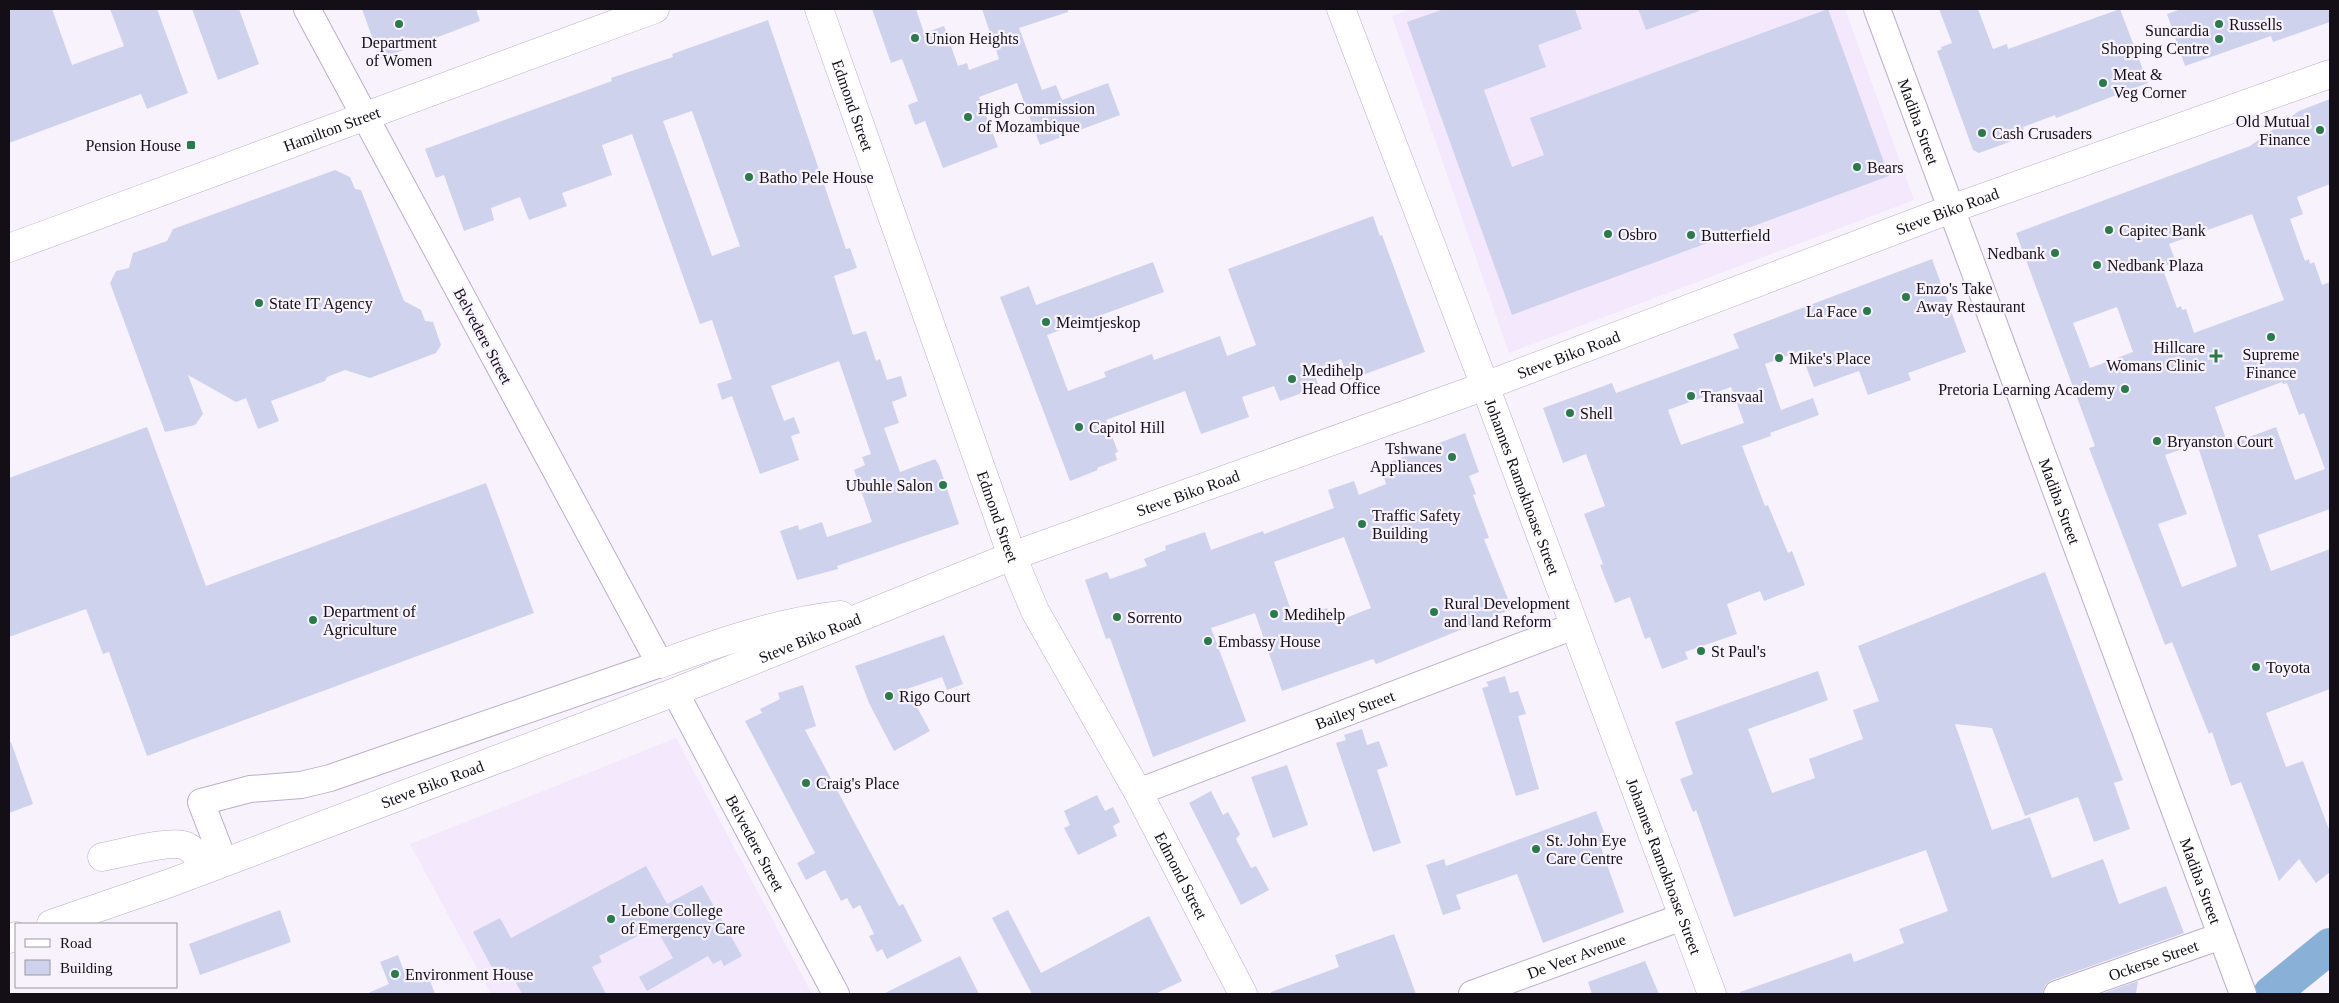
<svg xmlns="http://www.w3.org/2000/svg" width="2339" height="1003" viewBox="0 0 2339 1003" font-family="'Times New Roman',serif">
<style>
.built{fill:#f3e8fc}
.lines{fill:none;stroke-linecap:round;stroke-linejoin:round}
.river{stroke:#89b1d8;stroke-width:36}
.building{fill:#ced2ed;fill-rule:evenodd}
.minor-casing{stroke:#bcaec7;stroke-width:28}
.major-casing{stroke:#bcaec7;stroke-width:29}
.minor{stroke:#fff;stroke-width:26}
.major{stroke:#fff;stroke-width:28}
.poi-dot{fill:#2a7a4b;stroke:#f8f2fc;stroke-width:2}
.labels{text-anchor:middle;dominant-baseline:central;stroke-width:4.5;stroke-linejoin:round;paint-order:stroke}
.poi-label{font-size:16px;fill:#140f17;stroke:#f8f2fc;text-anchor:start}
.street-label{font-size:16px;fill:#140f17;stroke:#f8f2fc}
</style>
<rect width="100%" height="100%" fill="#f8f2fc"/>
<g class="built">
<path d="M1411,9h434l69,191 -405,153 -117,-337z"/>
<path d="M676,738l136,256h-321l-81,-150z"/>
</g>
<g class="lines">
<path class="river" d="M2271,994l59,-48"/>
</g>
<g class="building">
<path d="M9,9h43l20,56 52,-19 -14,-37h47l31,84 -41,16 -6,-15 -132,49z"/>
<path d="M192,9h47l20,55 -41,16z"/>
<path d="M362,9h114l4,12 -100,38z"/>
<path d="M872,9h44l8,24 20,-7 14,40 9,-3 2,7 30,-11 -17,-50h86v3l-49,16 23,62 14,-5 6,15 46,-17 12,32 -80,30 -23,-62 -38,14 19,50 -55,21 -18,-47 -10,4 -7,-20 10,-4 -16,-42 -11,4z"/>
<path d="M1444,9h131l7,20 -44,16 8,22 -62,23 28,77 32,-12 -14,-37 298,-109 61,167 -377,139 -105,-293z"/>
<path d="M1638,9h61v2l-53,19z"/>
<path d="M1939,9h39l15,40 14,-5 1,5 112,-40 28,74 -92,35 -1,-3 -32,12 3,9 -47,17 -6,-3 -36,-99 5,-2 -1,-2 11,-4z"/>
<path d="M2181,9h149v13l-57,20 -2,-6 -86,30 -18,-52z"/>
<path d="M768,20l78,229 4,-1 7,20 -23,8 19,59 13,-4 10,30 4,-2 7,21 14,-4 6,20 -15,6 7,21 -15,5 16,44 35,-13 4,6 20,59 -122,42 1,3 -41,11 -17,-49 18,-6 1,5 23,-8 5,15 45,-15 -18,-52 11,-5 -3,-8 9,-3 -32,-93 -68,25 13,35 10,-4 6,16 -9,3 8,24 -39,14 -28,-78 -10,4 -5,-16 15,-5 -20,-59 -12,4 -68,-190 -30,11 10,30 -50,18 5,13 -38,14 -9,-23 -29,11 3,12 -30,11 -20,-56 -8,3 -11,-29 187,-68 -1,-3 62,-21 -1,-3zM692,111l48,135 -28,10 -49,-135z"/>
<path d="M2330,99v85l-33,13 6,17 -13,5 15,42 4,-2 1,5 4,-2 8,23 8,-3v227l-72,26 13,36 59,-22v140l-64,24 20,54 17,-6 27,71v40l-14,11 -17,-24 -20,22 -38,-99 -10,4 -19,-54 -3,2 -37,-92 -7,3 -76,-197 6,-2 -79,-213 234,-87 49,-35zM2252,214l32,86 -90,33 -8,-24 -4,1 -1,-4 -4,2 -15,-41 14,-5 -7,-18zM2117,307l16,45 -43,16 -17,-45zM2282,382l1,2 4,-1 12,32 5,-2 21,56 -30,11 -19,-53 -48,18 -13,-38zM2197,444l40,122 -55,21 -24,-63 29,-10 -22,-59z"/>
<path d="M335,170l15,7 5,12 6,1 43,111 17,9 4,11 8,1 8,23 -5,8 -66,25 -25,-8 -18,7 -2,4 -54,20 8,20 -21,8 -12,-31 -10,4 -48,-27 15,39 -8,11 -30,7 -55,-149 6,-12 13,-3 4,-15 34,-12 6,-12z"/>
<path d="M1373,216l7,20 2,-1 43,117 -76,28 -8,-21 -28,11 6,17 -39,14 -6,-15 -32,11 7,20 -48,17 -16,-43 -79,29 12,32 -3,1 2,7 -20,8 1,2 -28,11 -70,-184 29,-11 7,19 117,-43 11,30 -117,43 21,56 38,-14 -2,-5 48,-18 2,6 66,-24 7,20 29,-11 -28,-76z"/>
<path d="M1932,259l34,93 -58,21 3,7 -43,15 -9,-24 -45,16 -14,-36 -35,13 16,46 32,-12 6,17 -49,18 1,3 -29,10 23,60 3,-1 20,48 4,-2 13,34 -41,16 -4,-10 -33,13 10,30 -52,18 3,7 -26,10 -12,-32 -5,2 -15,-42 -15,6 -15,-38 3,-1 -19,-50 21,-8 -19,-52 -23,9 -20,-55 69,-25 4,10 123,-45 -6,-14zM1731,387l13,36 -63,22 -13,-35z"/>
<path d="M147,427l59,159 280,-103 48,130 -387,143 -38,-104 -6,2 -17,-45 -77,28v-159z"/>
<path d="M1465,433l14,39 -10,4 7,18 -3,1 16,43 -5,1 28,70 -136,55 -3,-5 -91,32 -27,-78 -44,15 35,93 -93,36 -43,-119 -4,1 -21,-59 22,-8 3,7 37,-13 -3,-7 22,-9 -1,-4 40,-14 6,18 52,-19 1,3 70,-26 -6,-18 26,-9 5,14 27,-11 -4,-13 5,-2 -2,-5zM1344,537l27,71 -38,15 -6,-15 -33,11 -20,-57z"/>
<path d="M2045,572l78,208 -9,3 16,46 -36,13 -16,-45 -53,19 -33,-88 -37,-4 37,106 38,-13 22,61 51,-19 16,45 47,-18 18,47 -132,47 -7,5 -3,9h-302v-2l111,-39 3,9 50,-19 -5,-14 49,-18 -22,-61 -192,67 -38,-107 -3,2 -13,-33 13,-5 -18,-52 143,-51 10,29 -80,29 24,64 43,-15 -6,-19 54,-20 -10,-29 26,-9 -21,-55z"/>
<path d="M944,635l19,49 -16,6 -5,-13 -35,12 23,42 -36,20 -25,-48 -14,-37z"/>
<path d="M1505,676l5,17 8,-2 8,23 -8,2 21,73 -23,7 -34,-108 7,-2 -3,-4z"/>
<path d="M803,685l13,41 -11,4 94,176 4,-2 19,37 -35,18 -5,-10 -5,3 -8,-16 5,-2 -14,-29 -7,4 -6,-11 -6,3 -16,-31 -19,10 -9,-17 18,-10 -70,-132 17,-8 -2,-4 20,-10 -2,-6z"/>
<path d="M1362,729l5,16 12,-4 9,25 -11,4 24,73 -28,9 -37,-109 10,-3 -2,-5z"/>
<path d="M11,742l22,62 -24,9v-70z"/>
<path d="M1287,765l21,60 -35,13 -22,-61z"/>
<path d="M1211,791l12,24 5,-3 12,22 -4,5 15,29 5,-2 13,24 -28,15 -52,-102z"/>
<path d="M1097,795l8,16 8,-4 7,15 -7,4 4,10 -39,19 -14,-27 6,-3 -6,-14z"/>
<path d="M1596,811l11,29 -8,2 25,70 -81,31 -26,-69 -61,21 5,14 -18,6 -17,-50 18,-6 2,7z"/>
<path d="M646,866l21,38 35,-19 40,71 -18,10 -3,-6 -8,4 -5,-8 -61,35 -8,-14 34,-19 -18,-31 -56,29 3,6 -10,5 14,27h-84l-14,-26 -12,7 -23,-43 27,-14 11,20z"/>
<path d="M280,910l11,32 -91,33 -11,-31z"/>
<path d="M1008,910l33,63 108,-57 33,65 -27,13h-123l-40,-76z"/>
<path d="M1394,934l22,60h-145v-2l68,-25 -4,-12z"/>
<path d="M398,955l8,22 20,-7 9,24h-69l23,-10 -9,-22z"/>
<path d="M960,956l19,38h-96z"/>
<path d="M1645,961l14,33h-67l-4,-12z"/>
<path d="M2138,981l-2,13h-35z"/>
</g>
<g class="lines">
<g class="minor-casing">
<g id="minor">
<path id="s1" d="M1877,9l366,985"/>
<path id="s2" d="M675,692l161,302"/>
<path id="s3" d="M1138,792l436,-166"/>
<path d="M224,862l-23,-60 49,-13 51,-4 29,-7 330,-114 -353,-655"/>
<path id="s4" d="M1472,994l210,-77"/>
<path id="s5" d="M2057,994l164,-58"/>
</g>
</g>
<g class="major-casing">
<g id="major">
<path id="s6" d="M819,9l193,547 23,55 103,181 105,202"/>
<path id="s7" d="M1341,9l144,377 227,608"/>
<path id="s8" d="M9,248l646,-239"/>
<path d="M660,664c60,-22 117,-42 181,-49"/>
<path d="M102,857c18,-3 69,-18 84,-11 9,4 15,15 20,23"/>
<path id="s9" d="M51,924l119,-41 505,-191 337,-136 473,-170 466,-177 379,-135"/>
<path d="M9,939l7,-3"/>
</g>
</g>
<use href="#minor" class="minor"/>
<use href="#major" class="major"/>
</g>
<g class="poi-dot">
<circle cx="399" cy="24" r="5"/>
<circle cx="2219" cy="24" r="5"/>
<circle cx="915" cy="38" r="5"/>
<circle cx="2219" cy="39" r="5"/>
<circle cx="2103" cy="83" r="5"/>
<circle cx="968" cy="117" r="5"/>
<circle cx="2320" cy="130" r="5"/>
<circle cx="1982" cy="133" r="5"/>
<rect x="186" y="140" width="10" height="10" rx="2.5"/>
<circle cx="1857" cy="167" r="5"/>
<circle cx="749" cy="177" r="5"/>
<circle cx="2109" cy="230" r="5"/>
<circle cx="1608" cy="234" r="5"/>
<circle cx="1691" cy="235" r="5"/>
<circle cx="2055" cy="253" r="5"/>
<circle cx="2097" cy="265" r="5"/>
<circle cx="1906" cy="297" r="5"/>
<circle cx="259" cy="303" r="5"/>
<circle cx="1867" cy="311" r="5"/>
<circle cx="1046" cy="322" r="5"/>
<circle cx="2271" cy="337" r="5"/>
<path d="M2213.5 348.5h5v5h5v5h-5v5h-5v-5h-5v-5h5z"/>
<circle cx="1779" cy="358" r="5"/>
<circle cx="1292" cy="379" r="5"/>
<circle cx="2125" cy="389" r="5"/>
<circle cx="1691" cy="396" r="5"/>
<circle cx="1570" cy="413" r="5"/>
<circle cx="1079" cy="427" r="5"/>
<circle cx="2157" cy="441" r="5"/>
<circle cx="1452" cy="457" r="5"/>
<circle cx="943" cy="485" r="5"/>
<circle cx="1362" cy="524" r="5"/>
<circle cx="1434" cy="612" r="5"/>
<circle cx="1274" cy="614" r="5"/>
<circle cx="1117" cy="617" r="5"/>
<circle cx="313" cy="620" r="5"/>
<circle cx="1208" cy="641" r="5"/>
<circle cx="1701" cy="651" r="5"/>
<circle cx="2256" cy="667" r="5"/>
<circle cx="889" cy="696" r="5"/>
<circle cx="806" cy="783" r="5"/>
<circle cx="1536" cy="849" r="5"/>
<circle cx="611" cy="919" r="5"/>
<circle cx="395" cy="974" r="5"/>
</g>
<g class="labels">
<g class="poi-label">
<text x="2229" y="24">Russells</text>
<text x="2209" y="30" text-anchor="end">Suncardia<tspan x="2209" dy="18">Shopping Centre</tspan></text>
<text x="925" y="38">Union Heights</text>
<text x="399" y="42" text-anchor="middle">Department<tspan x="399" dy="18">of Women</tspan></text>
<text x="2113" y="74">Meat &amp;<tspan x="2113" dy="18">Veg Corner</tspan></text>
<text x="978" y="108">High Commission<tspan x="978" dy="18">of Mozambique</tspan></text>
<text x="2310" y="121" text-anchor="end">Old Mutual<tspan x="2310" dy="18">Finance</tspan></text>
<text x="1992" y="133">Cash Crusaders</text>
<text x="181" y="145" text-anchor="end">Pension House</text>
<text x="1867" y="167">Bears</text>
<text x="759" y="177">Batho Pele House</text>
<text x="2119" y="230">Capitec Bank</text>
<text x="1618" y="234">Osbro</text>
<text x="1701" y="235">Butterfield</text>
<text x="2045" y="253" text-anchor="end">Nedbank</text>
<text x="2107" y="265">Nedbank Plaza</text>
<text x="1916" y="288">Enzo's Take<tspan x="1916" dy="18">Away Restaurant</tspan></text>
<text x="269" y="303">State IT Agency</text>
<text x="1857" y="311" text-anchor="end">La Face</text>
<text x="1056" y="322">Meimtjeskop</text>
<text x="2205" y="347" text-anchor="end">Hillcare<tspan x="2205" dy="18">Womans Clinic</tspan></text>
<text x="2271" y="354" text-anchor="middle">Supreme<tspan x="2271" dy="18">Finance</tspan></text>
<text x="1789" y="358">Mike's Place</text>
<text x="1302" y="370">Medihelp<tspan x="1302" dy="18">Head Office</tspan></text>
<text x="2115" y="389" text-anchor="end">Pretoria Learning Academy</text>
<text x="1701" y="396">Transvaal</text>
<text x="1580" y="413">Shell</text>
<text x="1089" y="427">Capitol Hill</text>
<text x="2167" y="441">Bryanston Court</text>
<text x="1442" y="448" text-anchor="end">Tshwane<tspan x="1442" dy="18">Appliances</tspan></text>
<text x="933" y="485" text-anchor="end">Ubuhle Salon</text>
<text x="1372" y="515">Traffic Safety<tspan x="1372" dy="18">Building</tspan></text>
<text x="1444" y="603">Rural Development<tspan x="1444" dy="18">and land Reform</tspan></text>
<text x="323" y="611">Department of<tspan x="323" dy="18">Agriculture</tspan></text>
<text x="1284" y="614">Medihelp</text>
<text x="1127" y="617">Sorrento</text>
<text x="1218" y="641">Embassy House</text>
<text x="1711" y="651">St Paul's</text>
<text x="2266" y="667">Toyota</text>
<text x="899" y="696">Rigo Court</text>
<text x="816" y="783">Craig's Place</text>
<text x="1546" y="840">St. John Eye<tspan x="1546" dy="18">Care Centre</tspan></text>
<text x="621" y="910">Lebone College<tspan x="621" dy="18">of Emergency Care</tspan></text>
<text x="405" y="974">Environment House</text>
</g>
<g class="street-label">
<text stroke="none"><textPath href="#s6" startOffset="102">Edmond Street</textPath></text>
<text stroke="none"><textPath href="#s1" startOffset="120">Madiba Street</textPath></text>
<text stroke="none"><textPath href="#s8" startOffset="344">Hamilton Street</textPath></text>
<text stroke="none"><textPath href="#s9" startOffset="2026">Steve Biko Road</textPath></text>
<text transform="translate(483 336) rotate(62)">Belvedere Street</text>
<text stroke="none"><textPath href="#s9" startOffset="1621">Steve Biko Road</textPath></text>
<text stroke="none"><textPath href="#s7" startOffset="511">Johannes Ramokhoase Street</textPath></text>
<text stroke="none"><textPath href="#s9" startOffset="1216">Steve Biko Road</textPath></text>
<text stroke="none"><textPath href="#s1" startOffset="525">Madiba Street</textPath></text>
<text stroke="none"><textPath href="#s6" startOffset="538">Edmond Street</textPath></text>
<text stroke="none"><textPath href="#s9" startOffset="811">Steve Biko Road</textPath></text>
<text stroke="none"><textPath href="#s3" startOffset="232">Bailey Street</textPath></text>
<text stroke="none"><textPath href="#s9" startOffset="406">Steve Biko Road</textPath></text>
<text stroke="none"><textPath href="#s2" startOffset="171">Belvedere Street</textPath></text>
<text stroke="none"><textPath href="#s7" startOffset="916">Johannes Ramokhoase Street</textPath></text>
<text stroke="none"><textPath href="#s6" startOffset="942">Edmond Street</textPath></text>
<text stroke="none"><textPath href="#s1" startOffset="930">Madiba Street</textPath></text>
<text stroke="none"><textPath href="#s4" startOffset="111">De Veer Avenue</textPath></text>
<text stroke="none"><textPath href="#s5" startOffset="102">Ockerse Street</textPath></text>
</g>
</g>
<rect width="2339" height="1003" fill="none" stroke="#140f17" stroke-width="20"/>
<rect x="15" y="923" width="162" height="65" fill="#f8f2fc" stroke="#9d97a0"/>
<rect x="25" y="939" width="25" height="8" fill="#ffffff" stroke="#9d97a0"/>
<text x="60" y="948" font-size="15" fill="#140f17">Road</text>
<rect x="25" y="960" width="25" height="15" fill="#ced2ed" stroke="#9d97a0"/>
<text x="60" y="973" font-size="15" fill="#140f17">Building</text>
</svg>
